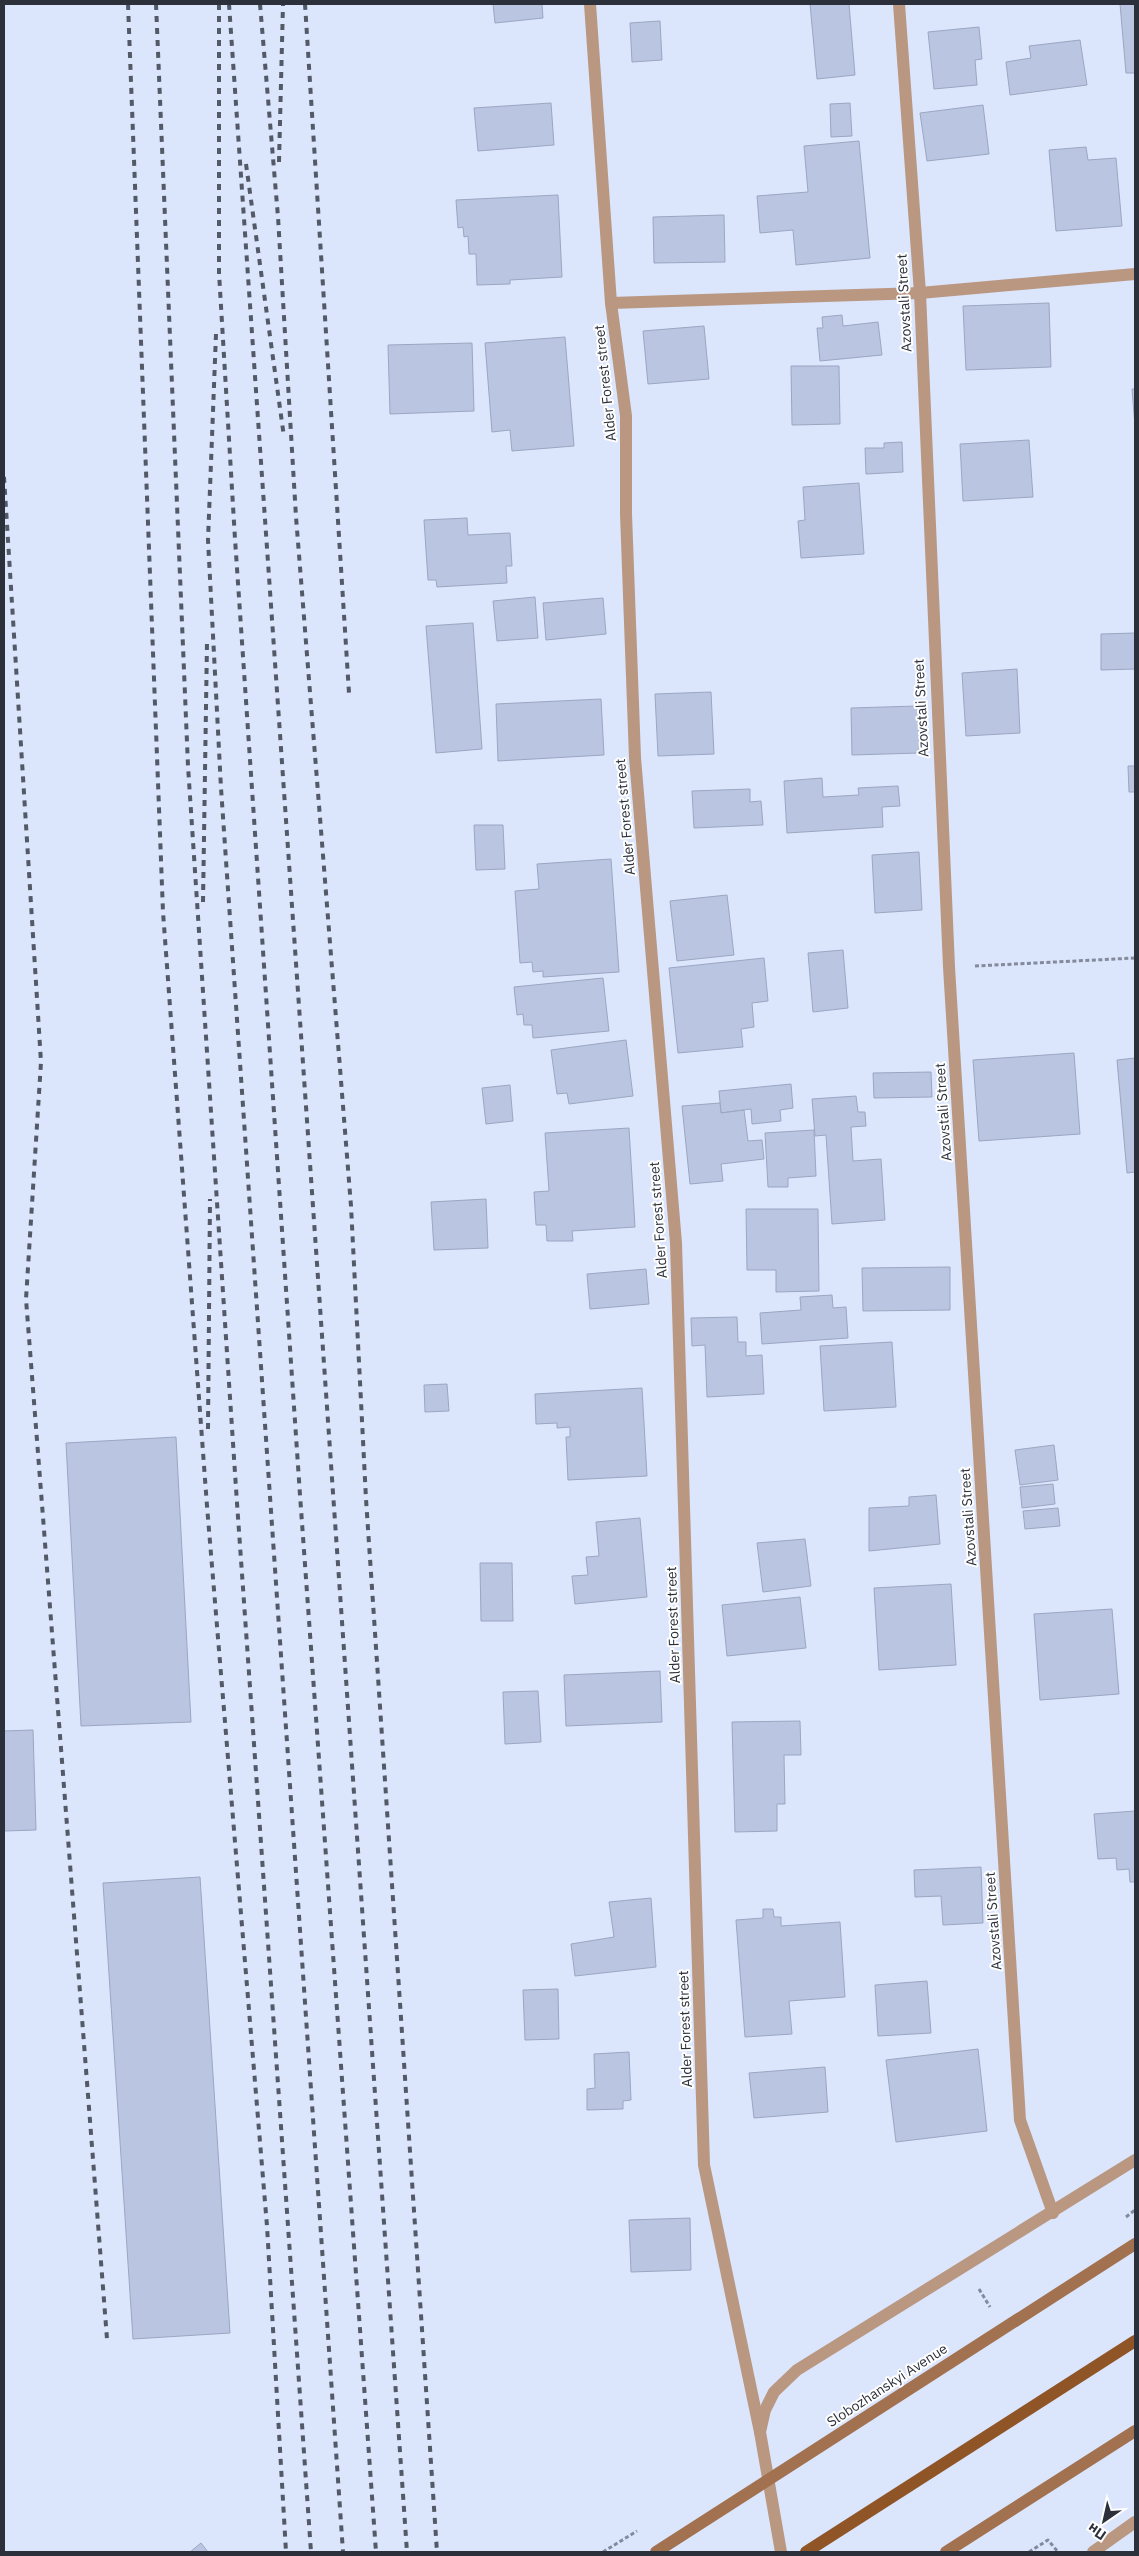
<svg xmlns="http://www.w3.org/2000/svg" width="1139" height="2556" viewBox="0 0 1139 2556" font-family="'IBM Plex Sans',sans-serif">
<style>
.building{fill:#b9c5e1;stroke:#9ba6c1}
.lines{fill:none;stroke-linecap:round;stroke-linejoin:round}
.path{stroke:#838a9b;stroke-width:3;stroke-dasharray:4 2.5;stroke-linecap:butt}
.minor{stroke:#b99780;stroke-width:12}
.tertiary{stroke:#b99780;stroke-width:12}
.secondary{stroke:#a2714f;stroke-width:12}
.primary{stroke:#905527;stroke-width:12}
.rail{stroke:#535967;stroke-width:4;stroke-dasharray:6 6;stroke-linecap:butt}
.path-bridge{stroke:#838a9b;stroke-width:3;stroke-dasharray:4 2.5;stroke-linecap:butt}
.secondary-bridge{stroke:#a2714f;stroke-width:12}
.labels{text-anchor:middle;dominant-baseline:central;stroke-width:4;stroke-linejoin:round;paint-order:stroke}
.street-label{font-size:14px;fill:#2b303b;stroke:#fff}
</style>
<rect width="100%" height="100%" fill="#dbe5fc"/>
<g class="building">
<path d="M493,4h49l1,14 -48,5z"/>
<path d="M810,4h39l6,71 -38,4z"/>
<path d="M1120,4h15v69h-9z"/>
<path d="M660,21l2,39 -30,2 -2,-39z"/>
<path d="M979,27l3,32 -7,1 2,25 -43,4 -6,-57z"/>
<path d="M1080,40l7,45 -77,10 -4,-33 25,-4 -2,-12z"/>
<path d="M551,103l3,42 -76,6 -4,-43z"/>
<path d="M850,103l2,33 -21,1 -1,-33z"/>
<path d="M983,105l6,49 -62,7 -7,-48z"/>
<path d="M859,141l11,117 -74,7 -3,-35 -33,3 -3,-37 51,-4 -4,-46z"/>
<path d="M1086,147l2,13 28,-2 6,68 -66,5 -7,-81z"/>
<path d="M558,195l4,82 -52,3v4l-33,1 -1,-31h-7l-1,-18 -4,1 -1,-10 -5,1 -2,-28z"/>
<path d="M724,215l1,47 -71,1 -1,-46z"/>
<path d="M1049,303l2,64 -85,3 -3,-64z"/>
<path d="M842,315l1,11 35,-4 4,33 -62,6 -3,-33h6l-1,-11z"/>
<path d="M704,326l5,53 -61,5 -5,-53z"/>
<path d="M565,337l9,109 -62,5 -2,-21 -18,2 -7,-89z"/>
<path d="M472,343l2,68 -84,3 -2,-69z"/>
<path d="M791,366h48l1,58 -48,1z"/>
<path d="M1132,389h3v37z"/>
<path d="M1029,440l4,57 -70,4 -3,-57z"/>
<path d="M902,442l1,30 -37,2 -1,-26h19v-5z"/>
<path d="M859,483l5,71 -63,4 -3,-37 7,-1 -2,-33z"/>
<path d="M467,518l1,17 42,-2 2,33h-6l1,17 -70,4 -1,-7h-8l-4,-60z"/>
<path d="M535,597l3,41 -41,3 -4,-40z"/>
<path d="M603,598l3,36 -60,6 -3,-37z"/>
<path d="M473,623l9,126 -46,4 -10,-127z"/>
<path d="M1135,633v36l-34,1v-36z"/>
<path d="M1017,669l3,64 -54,3 -4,-63z"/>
<path d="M711,692l3,62 -56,2 -3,-62z"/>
<path d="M601,699l3,56 -106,6 -2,-57z"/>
<path d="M918,706l1,47 -67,2 -1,-47z"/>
<path d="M1128,766h7v26h-6z"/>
<path d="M822,778l1,19 36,-2 -1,-7 40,-2 2,20 -18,1 1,20 -96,6 -3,-52z"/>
<path d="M750,789v13l11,-1 2,24 -69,3 -2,-37z"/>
<path d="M474,825h29l2,44 -29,1z"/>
<path d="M919,852l3,58 -47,3 -3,-58z"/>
<path d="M611,859l8,113 -76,5v-6l-10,1 -1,-10 -12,1 -5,-72 24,-2 -2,-25z"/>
<path d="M727,895l7,60 -57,6 -7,-60z"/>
<path d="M843,950l5,58 -35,4 -5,-59z"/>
<path d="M764,958l4,43 -16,2 2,24 -13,2 2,18 -65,6 -9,-85z"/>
<path d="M603,978l6,53 -76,7 -1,-13h-8l-1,-11 -6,1 -3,-28z"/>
<path d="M626,1040l7,56 -64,8 -2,-11 -10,1 -6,-44z"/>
<path d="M1074,1053l6,81 -101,7 -6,-81z"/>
<path d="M1135,1058v114l-8,1 -10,-113z"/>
<path d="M931,1072l1,25 -58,1 -1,-25z"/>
<path d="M791,1084l2,24 -13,2 1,11 -29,3 -1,-15 -30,4 -2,-22z"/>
<path d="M510,1085l3,36 -27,3 -4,-36z"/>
<path d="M856,1096l2,16h7l1,14 -15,1 2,34 28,-2 4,61 -53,4 -6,-89 -11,1 -3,-37z"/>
<path d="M720,1103l1,10 23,-3 4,31 14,-1 2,19 -43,5 2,17 -33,3 -8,-78z"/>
<path d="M629,1128l6,99 -63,4 1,10h-26l-1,-16h-10l-2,-33 15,-1 -4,-58z"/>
<path d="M814,1130l2,46 -28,2v9h-20l-3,-54z"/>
<path d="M486,1199l2,49 -54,2 -3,-48z"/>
<path d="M746,1209h72l1,82 -43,1v-22h-29z"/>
<path d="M950,1267v43l-87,1 -1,-43z"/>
<path d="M646,1269l3,35 -59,5 -3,-35z"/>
<path d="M832,1295l1,13 13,-1 2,31 -86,6 -2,-31 41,-3 -1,-13z"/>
<path d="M737,1317l1,25h8v14l16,-1 2,39 -57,3 -2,-52 -13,1 -1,-28z"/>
<path d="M892,1342l4,65 -72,4 -4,-65z"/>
<path d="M447,1384l2,27 -24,1 -1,-27z"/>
<path d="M642,1388l5,88 -79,4 -2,-43h4v-10l-13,1v-5l-21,1 -1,-30z"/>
<path d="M176,1437l15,285 -110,4 -15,-283z"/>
<path d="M1054,1445l4,35 -38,5 -5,-35z"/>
<path d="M1053,1484l2,20 -33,4 -2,-21z"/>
<path d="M936,1495l4,49 -71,7v-43l40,-2v-9z"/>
<path d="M1058,1508l2,18 -35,3 -2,-18z"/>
<path d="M640,1518l7,79 -72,7 -3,-28 16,-1 -2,-18 13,-1 -3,-34z"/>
<path d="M805,1539l6,47 -48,6 -6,-49z"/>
<path d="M480,1563h32l1,58h-32z"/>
<path d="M951,1584l5,81 -77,5 -5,-82z"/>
<path d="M800,1597l6,51 -79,8 -5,-51z"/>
<path d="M1112,1609l7,85 -79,6 -6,-86z"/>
<path d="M660,1671l2,51 -96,4 -2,-51z"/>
<path d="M538,1691l3,51 -36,2 -2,-52z"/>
<path d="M800,1721l1,34h-17l1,49h-8v27l-42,1 -3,-110z"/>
<path d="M33,1730l3,100 -32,1v-100z"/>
<path d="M1135,1811v71h-5l-1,-13 -12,1 -1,-12 -18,1 -4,-45z"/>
<path d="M981,1867l2,56 -40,2 -2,-29 -26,1 -1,-27z"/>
<path d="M200,1877l30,456 -97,6 -30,-456z"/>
<path d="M651,1898l5,69 -81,9 -4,-32 43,-7 -5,-35z"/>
<path d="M763,1909h10l1,8h7v9l59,-4 5,75 -56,4 3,33 -47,3 -9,-117 27,-2z"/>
<path d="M927,1981l4,52 -53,3 -3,-51z"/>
<path d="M558,1989l1,50 -34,1 -2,-50z"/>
<path d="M978,2049l9,82 -91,11 -10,-82z"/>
<path d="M629,2052l2,48 -8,1v8l-36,1v-21l8,-1 -1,-34z"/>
<path d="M825,2067l3,45 -74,6 -5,-45z"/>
<path d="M690,2218l1,52 -60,2 -2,-52z"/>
<path d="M201,2543l7,9h-18z"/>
</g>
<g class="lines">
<g class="path">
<path d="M975,966l160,-8"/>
<path d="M979,2289l11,18"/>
<path d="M1029,2552l19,-12 10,12"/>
</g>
<g class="minor">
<path d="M590,4l21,299 15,113v98l9,244 41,485 28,922 56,267"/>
<path d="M899,4l21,289 29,674 71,1153 33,93"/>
<path d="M611,303l309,-10 215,-19"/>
</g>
<g class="tertiary">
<path d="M781,2552l-21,-120 5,-22 9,-18 23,-22 338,-210"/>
<path d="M1093,2552l42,-30"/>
</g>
<path class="secondary" d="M946,2552l189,-121"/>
<path class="primary" d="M806,2552l329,-211"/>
<g class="rail">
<path d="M128,4l35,908 44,594 60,720 19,326"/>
<path d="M156,4l32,762 49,737 74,1049"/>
<path d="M219,4v269l16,266 65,956 76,1057"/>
<path d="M229,4l178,2548"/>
<path d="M260,4l18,213 18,300 55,689 15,293 71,1053"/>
<path d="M305,4l44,689"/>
<path d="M279,162l4,-158"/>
<path d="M246,164l38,273"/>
<path d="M216,334l-8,206 13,248 122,1764"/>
<path d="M4,477l37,585 -15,237 81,1040"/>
<path d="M203,902l4,-260"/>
<path d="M208,1429l2,-230"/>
</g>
<g class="path-bridge">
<path d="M1126,2217l9,-7"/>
<path d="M603,2552l34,-21"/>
</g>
<path class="secondary-bridge" d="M656,2552l479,-308"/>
</g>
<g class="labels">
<g class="street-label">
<text transform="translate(904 303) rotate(-93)">Azovstali Street</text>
<text transform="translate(605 383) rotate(-96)">Alder Forest street</text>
<text transform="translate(921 708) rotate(-93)">Azovstali Street</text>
<text transform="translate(625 817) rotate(-95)">Alder Forest street</text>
<text transform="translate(943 1112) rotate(-94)">Azovstali Street</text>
<text transform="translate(658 1220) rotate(-94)">Alder Forest street</text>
<text transform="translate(968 1517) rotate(-94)">Azovstali Street</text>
<text transform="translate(673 1625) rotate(-92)">Alder Forest street</text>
<text transform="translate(993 1921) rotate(-94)">Azovstali Street</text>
<text transform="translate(685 2029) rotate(-92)">Alder Forest street</text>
<text transform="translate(887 2385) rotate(-33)">Slobozhanskyi Avenue</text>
</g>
</g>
<rect width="1139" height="2556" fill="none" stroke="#2b303b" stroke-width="10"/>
<g transform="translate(1104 2521) rotate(214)" stroke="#ffffff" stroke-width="4" paint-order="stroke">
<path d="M0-4L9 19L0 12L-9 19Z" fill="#2b303b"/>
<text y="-8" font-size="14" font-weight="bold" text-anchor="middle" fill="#2b303b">Пн</text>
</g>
</svg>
